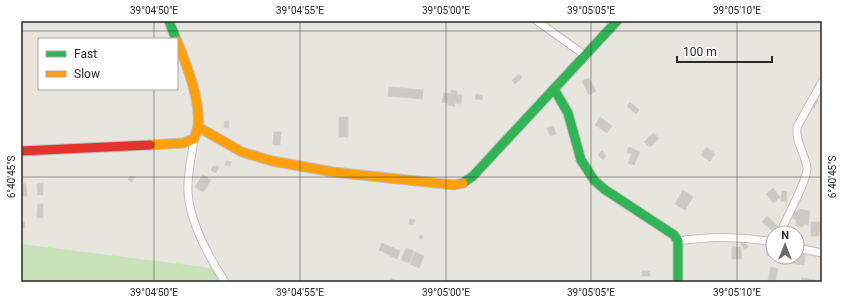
<svg xmlns="http://www.w3.org/2000/svg" width="843" height="303" viewBox="0 0 843 303" font-family="Roboto,sans-serif">
<style>
.green{fill:#c7e3b7}
.building{fill:#cdcac5;stroke:#d3d0cb}
.lines{fill:none;stroke-linecap:round;stroke-linejoin:round}
.street-casing{stroke:#c1c0c0;stroke-width:9}
.fast-casing{stroke:#c1c0c0;stroke-width:11}
.slow-casing{stroke:#c1c0c0;stroke-width:11}
.jam-casing{stroke:#c1c0c0;stroke-width:11}
.street{stroke:#fcfbfa;stroke-width:7}
.fast{stroke:#30b455;stroke-width:9}
.slow{stroke:#ff9f0a;stroke-width:9}
.jam{stroke:#e5322d;stroke-width:9}
.ticks{fill:none;stroke:#292929;stroke-width:1;stroke-opacity:0.45}
.neatline{fill:none;stroke:#292929;stroke-width:1.5}
.ticks-label{font-size:10px;text-anchor:middle;fill:#292929}
</style>
<rect width="100%" height="100%" fill="#e8e4de"/>
<path class="green" d="M21,244l191,24 10,14h-201z"/>
<g class="building">
<path d="M519,74l3,4 -7,6 -3,-4z"/>
<path d="M589,78l7,13 -7,4 -7,-14z"/>
<path d="M389,87l34,3 -1,9 -34,-3z"/>
<path d="M451,90l6,1v3l5,1 -1,9 -6,-1v3l-7,-1v-2l-6,-1 2,-9 7,1z"/>
<path d="M476,94l7,2 -1,4 -7,-1z"/>
<path d="M814,98l4,2 -4,8 -4,-3z"/>
<path d="M630,102l9,8 -3,4 -9,-8z"/>
<rect x="339" y="117" width="9" height="20"/>
<path d="M600,117l12,9 -5,7 -12,-8z"/>
<path d="M225,121h4v7l-5,-1z"/>
<path d="M553,126l3,8 -6,2 -3,-8z"/>
<path d="M274,132h7l-1,13h-7z"/>
<path d="M653,133l6,5 -9,9 -6,-5z"/>
<path d="M629,147l11,5 -6,13 -6,-2 4,-9 -5,-2z"/>
<path d="M707,147l8,7 -5,7 -9,-6z"/>
<path d="M602,151l4,5 -3,4 -5,-5z"/>
<path d="M226,161l5,1 -1,4 -5,-1z"/>
<path d="M216,165l3,2 -3,6 -5,-3 2,-4 2,1z"/>
<path d="M203,175l8,5 -8,12 -8,-5z"/>
<path d="M130,176l4,1 -2,5 -4,-2z"/>
<path d="M43,183v12h-5l-1,-11z"/>
<path d="M21,184h5l1,12h-6z"/>
<path d="M773,188l7,9 -6,6 -8,-9z"/>
<path d="M683,190l10,7 -8,13 -10,-6z"/>
<path d="M782,191l5,1 -1,10 -5,-1z"/>
<path d="M38,204h5v14h-6z"/>
<path d="M799,209l11,2 -2,14 -4,-1 -1,3 -7,-1v-7h-3l1,-8 4,1z"/>
<path d="M767,216l12,11 -5,5 -12,-10z"/>
<path d="M410,219l5,1 -2,5 -4,-1z"/>
<path d="M21,221l4,1v6h-4z"/>
<path d="M811,222h11v10h-3v4h-8z"/>
<circle cx="421" cy="237" r="2"/>
<path d="M743,239l5,8 -3,3 -6,-9z"/>
<path d="M382,243l18,8 -3,8 -18,-9z"/>
<path d="M732,247h9l1,12h-10z"/>
<path d="M406,248l8,3 -5,12 -8,-3z"/>
<path d="M767,250l6,1 -1,5 -6,-1z"/>
<path d="M415,252l9,4 -5,12 -9,-4z"/>
<path d="M797,253l8,1 -1,11 -13,-2 1,-6h5z"/>
<path d="M771,267l7,2 -3,12 -7,-1z"/>
<rect x="642" y="271" width="8" height="5"/>
<path d="M391,278l4,2 -1,2h-5z"/>
<path d="M802,278l13,2v2h-14z"/>
</g>
<g class="lines">
<g class="street-casing">
<g id="street">
<path d="M537,21l49,35"/>
<path d="M194,139c-2,17 -7,35 -6,52 1,30 21,66 37,91"/>
<path d="M780,233c5,-12 28,-54 27,-65 -2,-15 -12,-26 -10,-41l25,-45"/>
<path d="M678,241c32,-5 63,-5 95,1"/>
<path d="M797,248l25,5"/>
</g>
</g>
<g class="fast-casing">
<g id="fast">
<path d="M169,21l7,18"/>
<path d="M554,89l14,24 13,47 13,20 10,9 70,46 4,6v41"/>
<path d="M463,183l10,-7 144,-155"/>
</g>
</g>
<g class="slow-casing">
<g id="slow">
<path d="M198,127l44,25 30,9 61,11 121,13 9,-2"/>
<path d="M150,145l33,-2 11,-4c1,-4 3,-8 4,-12 3,-27 -11,-61 -21,-86"/>
</g>
</g>
<g class="jam-casing">
<path id="jam" d="M21,151l129,-6"/>
</g>
<use href="#street" class="street"/>
<use href="#fast" class="fast"/>
<use href="#slow" class="slow"/>
<use href="#jam" class="jam"/>
</g>
<path class="ticks" d="M154,21v18M300,21v261M446,21v261M591,21v261M737,21v261M21,31h801M154,89v193M21,177h801"/>
<rect width="843" height="303" fill="none" stroke="#ffffff" stroke-width="44"/>
<rect x="38" y="38" width="140" height="52" fill="#ffffff" stroke="#a9a9a9"/>
<rect x="46" y="51" width="20" height="6" fill="#30b455" stroke="#a9a9a9"/>
<text x="74" y="58" font-size="12" fill="#292929">Fast</text>
<rect x="46" y="71" width="20" height="6" fill="#ff9f0a" stroke="#a9a9a9"/>
<text x="74" y="78" font-size="12" fill="#292929">Slow</text>
<g transform="translate(785 245)"><circle r="19" fill="#ffffff" stroke="#a9a9a9"/>
<path d="M0-3L7 15L0 10L-7 15Z" fill="#6c6a68"/>
<text y="-6" font-size="11" font-weight="bold" text-anchor="middle" fill="#292929">N</text>
</g>
<path d="M677 56v6h95v-6" fill="none" stroke="#292929" stroke-width="2"/>
<text x="683" y="56" font-size="12" fill="#292929" stroke="#ffffff" stroke-width="3" paint-order="stroke">100 m</text>
<rect x="22" y="22" width="799" height="259" class="neatline"/>
<g class="ticks-label">
<text x="154" y="14">39°04'50"E</text>
<text x="300" y="14">39°04'55"E</text>
<text x="446" y="14">39°05'00"E</text>
<text x="591" y="14">39°05'05"E</text>
<text x="737" y="14">39°05'10"E</text>
<text transform="translate(11 177) rotate(-90)" y="4">6°40'45"S</text>
<text transform="translate(832 177) rotate(-90)" y="4">6°40'45"S</text>
<text x="154" y="296">39°04'50"E</text>
<text x="300" y="296">39°04'55"E</text>
<text x="446" y="296">39°05'00"E</text>
<text x="591" y="296">39°05'05"E</text>
<text x="737" y="296">39°05'10"E</text>
</g>
</svg>
